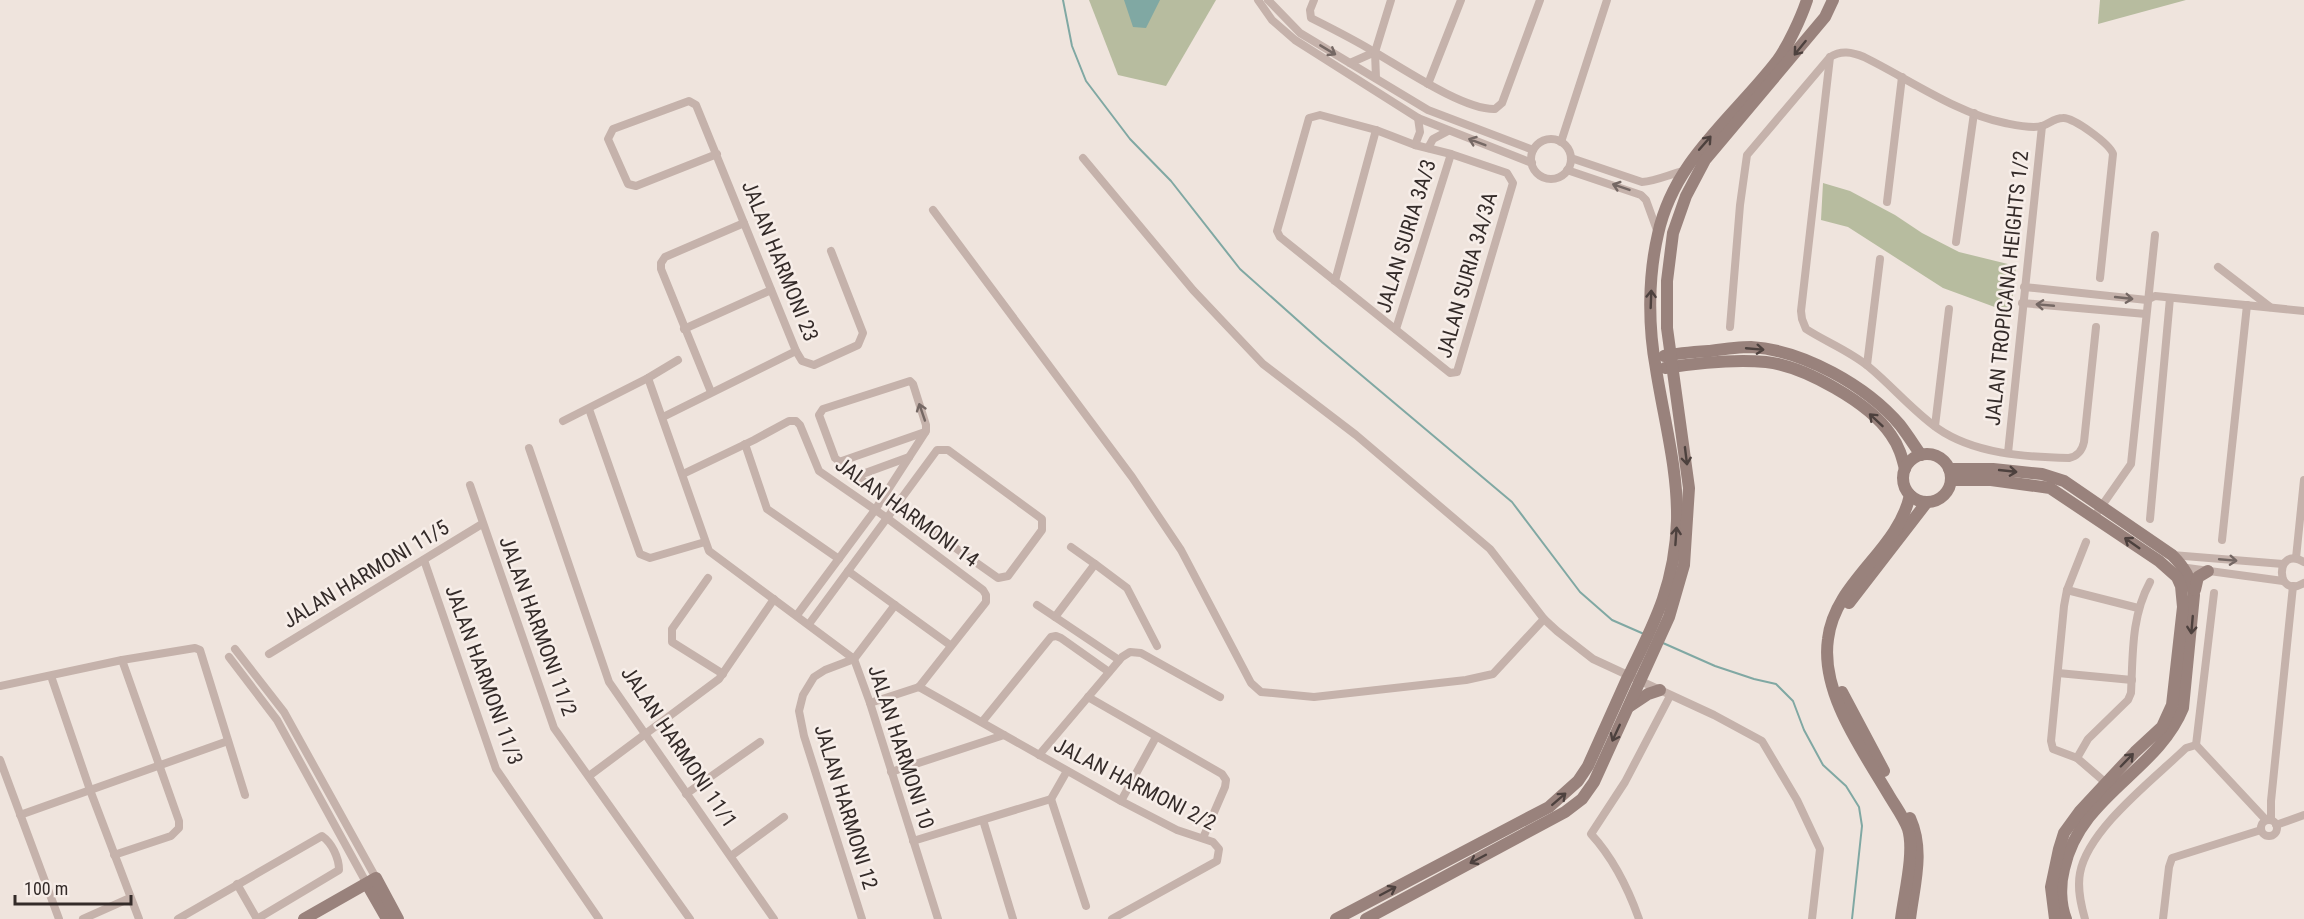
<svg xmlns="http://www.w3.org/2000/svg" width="2304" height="919" viewBox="0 0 2304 919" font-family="'Roboto Condensed',sans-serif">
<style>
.green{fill:#b7bc9f}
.water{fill:#80a8a3}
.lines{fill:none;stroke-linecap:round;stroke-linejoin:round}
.stream{stroke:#80a8a3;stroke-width:2}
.street{stroke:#c5b2ab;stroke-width:8}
.secondary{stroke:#99827c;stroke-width:12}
.oneway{stroke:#4d413e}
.oneway2{stroke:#756864}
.labels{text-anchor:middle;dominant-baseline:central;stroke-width:5;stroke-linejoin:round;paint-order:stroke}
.street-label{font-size:21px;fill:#342b29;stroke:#f7eee9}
</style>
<rect width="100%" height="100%" fill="#efe4dd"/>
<g class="green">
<path d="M1089,0h127l-50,86 -48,-11z"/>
<path d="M2100,0h86l-88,24z"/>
<path d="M1823,183l27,8 45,24 27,18 37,19 57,14 -5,47 -68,-25 -95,-61 -27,-7z"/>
</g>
<path class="water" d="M1124,0h36l-14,28 -13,-1z"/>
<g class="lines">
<g class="stream">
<path d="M1063,0l9,46 14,35 44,58 41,42 69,88 82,73 190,160 68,90 32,28 32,14"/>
<path d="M1663,643l52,23 39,13 22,5 17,17 11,29 19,35 23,21 13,21 3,19 -10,93"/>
</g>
<g class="street">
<path d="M1258,0l14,20 23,20 123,78 114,45"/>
<path d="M1268,0l32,33 128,77 105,40"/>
<path d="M1314,0l-4,10 1,8c22,11 44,22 65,35 28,16 88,57 119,56l7,-6 38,-103"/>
<path d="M1830,57l-29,254 1,8 4,10c20,13 44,22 63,38 23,19 43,43 68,61 37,26 88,29 132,30 9,-2 13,-7 15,-16l12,-115"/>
<path d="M1350,63l25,-11"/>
<path d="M1376,78l-1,-26 16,-52"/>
<path d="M1428,84l33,-84"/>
<path d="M1320,115l56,15 39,15 36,9 56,19 6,10 -56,189 -7,1 -170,-136 -3,-6 32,-113z"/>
<circle cx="1551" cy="159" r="20"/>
<path d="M1561,142l46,-142"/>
<path d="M1415,145l5,-13 -2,-14"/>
<path d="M1428,148l5,-9 15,-8"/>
<path d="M717,154l-81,32 -8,-2 -20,-45 5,-10 76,-28 7,4 100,246 6,10 12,4 44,-20 5,-12 -32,-82"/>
<path d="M1083,158l110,132 70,74 93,71 134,114 54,70 13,12 36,28 121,56 48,26 35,59 23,49 -8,70"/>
<path d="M1571,158l71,24c15,-1 28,-8 42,-11"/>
<path d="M1567,170l74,25 5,5 12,33"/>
<path d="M1887,202l15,-125"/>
<path d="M933,210l199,267 49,73 70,133 10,9 53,5 152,-17 27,-6 51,-55"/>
<path d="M1956,242l18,-129"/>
<path d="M2218,267l52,40"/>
<path d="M1335,281l41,-151"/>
<path d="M2024,287l123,13 8,-4 149,15"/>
<path d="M2022,303l124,11"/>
<path d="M1730,327l10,-122 7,-50 83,-98c11,-7 22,-5 34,0 43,21 94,57 141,66 10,2 27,6 37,3 7,-2 12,-8 21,-8 10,-1 47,26 50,36l-13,124"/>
<path d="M684,329l87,-39"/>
<path d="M1396,329l55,-175"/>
<path d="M1867,365l13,-106"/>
<path d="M648,378l61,173 145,108 16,44 68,216"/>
<path d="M711,392l-50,-123v-6l4,-6 79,-34"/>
<path d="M589,409l51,145 10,4 55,-16"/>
<path d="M663,417l133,-66"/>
<path d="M563,421l85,-43 30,-18"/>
<path d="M1935,426l14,-117"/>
<path d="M745,444l22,65 72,50"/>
<path d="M529,448l80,234 165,237"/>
<path d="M2008,453l34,-327"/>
<path d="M839,462l86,-30"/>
<path d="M683,474l71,-34 35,-19h7l4,4 19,46 68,47 96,72 3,5v7l-67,85"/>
<path d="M857,476l52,-19"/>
<path d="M470,485l84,243 136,191"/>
<path d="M2094,517l37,-53 24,-229"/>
<path d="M2150,519l20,-221"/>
<path d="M2222,540l25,-235"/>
<path d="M2086,542l-19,48 -3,16 -13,135 2,8 24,9 29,25"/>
<path d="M1071,547l24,17"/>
<path d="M2172,555l111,9"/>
<path d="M2296,558l8,-78"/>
<path d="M424,560l72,209 103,150"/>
<path d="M2304,562c-30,-18 -29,39 0,21"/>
<path d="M2180,567l103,14"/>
<path d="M848,571l102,74"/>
<path d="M708,578l-36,51v13l51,32"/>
<path d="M2067,590l71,18"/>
<path d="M1037,605l18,12"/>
<path d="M797,615l78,-105 51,-79v-6l-13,-41 -3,-3 -87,28 -4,6 16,43 48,39"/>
<path d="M809,624l128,-174h11l94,69v11l-34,46 -10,2 -102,-72"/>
<path d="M235,649l49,63 92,166"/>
<path d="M269,654l213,-130"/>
<path d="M229,657l48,63 90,164"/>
<path d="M1119,660l-64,-43 40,-53 32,24 30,58"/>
<path d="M2058,673l74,7"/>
<path d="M51,676l39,114 49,129"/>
<path d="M0,686l122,-26 73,-12 5,2 45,145"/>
<path d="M919,687l202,114 56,29 36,12 6,7 -2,12 -105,58"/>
<path d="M1088,697l134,77 4,6 -1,7 -22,51"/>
<path d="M870,703l49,-16"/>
<path d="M982,722l69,-85 5,-1 5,2 48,34"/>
<path d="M2196,745l18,-152"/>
<path d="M1039,755l83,-98 8,-5 11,1 79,44"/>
<path d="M2077,758l11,-19 40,-39 3,-7c2,-39 0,-76 19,-111"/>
<path d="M0,760l59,159"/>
<path d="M891,772l113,-37"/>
<path d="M589,776l130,-97 55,-80"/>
<path d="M686,794l74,-52"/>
<path d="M1051,799l35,107"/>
<path d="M1121,801l35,-64"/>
<path d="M20,815l208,-74"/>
<path d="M983,820l30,99"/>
<path d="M2271,820v-19l22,-215"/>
<circle cx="2269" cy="828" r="8"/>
<path d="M2276,825l28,-10"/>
<path d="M913,841l138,-42 16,-28"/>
<path d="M114,855l57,-19 8,-8v-7l-57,-161"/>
<path d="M731,856l53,-39"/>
<path d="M237,884l20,35"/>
<path d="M83,919l47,-21"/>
<path d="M178,919l144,-83c10,7 17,22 17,34l-82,49"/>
<path d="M862,919l-58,-183 -5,-25 4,-16 11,-18 11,-7 29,-11 41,-54"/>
<path d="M1639,919c-11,-31 -26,-61 -48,-85l34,-52 45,-86"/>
<path d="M2085,919c-4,-14 -8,-30 -5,-46 8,-44 74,-94 106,-125l10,-3 70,75"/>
<path d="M2163,919l6,-52 3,-9 89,-28"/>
</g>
<g class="secondary">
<path d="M1664,356c15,-3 31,-4 46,-5 14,-2 28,-4 41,-4 52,3 116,39 149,78 7,9 14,20 21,30"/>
<path d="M1665,368c32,-5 69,-9 101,-6 38,4 104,41 125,73 8,11 11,22 14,34"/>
<circle cx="1927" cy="478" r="24"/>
<path d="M1949,469h44l49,5 22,7 108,74c12,12 19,23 22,40l-11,113c-26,64 -103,87 -119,161 -4,15 -4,35 2,50"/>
<path d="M1951,480h40l59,8 109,73 18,16 4,9 2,21 -11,98 -10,22 -27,25 -55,59 -16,22 -5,16 -8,38 4,32"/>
<path d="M2195,590l3,-13 10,-6"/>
<path d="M1849,603l78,-101"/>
<path d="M1842,692l42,79"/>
<path d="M1630,706l18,-12 12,-4"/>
<path d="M1910,818c15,33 4,67 0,101"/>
<path d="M367,884l20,35"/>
<path d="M304,919l72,-41 22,41"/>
<path d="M1336,919l213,-112 29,-26 10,-15c13,-29 26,-58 39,-87 27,-55 48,-94 50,-158 1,-52 -13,-101 -21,-152 -8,-43 -8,-92 2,-135 16,-74 75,-116 119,-173 11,-15 24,-43 30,-61"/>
<path d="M1366,919l199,-107 17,-13 12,-17 75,-165 15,-52 5,-77 -22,-160v-47l6,-48 13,-37 19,-36 120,-143 8,-17"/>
<path d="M1901,919c3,-25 14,-67 7,-90 -4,-11 -12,-22 -18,-32 -26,-45 -70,-103 -62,-158 7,-58 70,-88 82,-144"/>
</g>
</g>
<defs><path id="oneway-shaft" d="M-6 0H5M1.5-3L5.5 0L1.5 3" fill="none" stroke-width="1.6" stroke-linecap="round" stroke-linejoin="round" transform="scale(1.5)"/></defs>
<g class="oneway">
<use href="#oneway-shaft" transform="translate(1800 48) rotate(129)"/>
<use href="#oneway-shaft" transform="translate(1705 143) rotate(-49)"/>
<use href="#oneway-shaft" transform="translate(1651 299) rotate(-88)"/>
<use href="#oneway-shaft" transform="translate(1755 349) rotate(5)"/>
<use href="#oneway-shaft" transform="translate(1876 420) rotate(-137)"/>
<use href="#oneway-shaft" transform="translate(1686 456) rotate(83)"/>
<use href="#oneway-shaft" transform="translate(2008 471) rotate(6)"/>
<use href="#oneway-shaft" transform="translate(1676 536) rotate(-86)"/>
<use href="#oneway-shaft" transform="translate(2132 543) rotate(-145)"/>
<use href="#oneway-shaft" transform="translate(2192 625) rotate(95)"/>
<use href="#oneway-shaft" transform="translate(1616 733) rotate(115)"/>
<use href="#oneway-shaft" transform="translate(2127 760) rotate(-46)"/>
<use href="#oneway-shaft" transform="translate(1559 799) rotate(-41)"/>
<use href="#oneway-shaft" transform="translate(1478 859) rotate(152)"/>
<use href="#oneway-shaft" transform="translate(1388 891) rotate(-28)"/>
</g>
<g class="oneway2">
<use href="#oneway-shaft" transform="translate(1328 50) rotate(31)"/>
<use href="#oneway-shaft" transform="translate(1477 142) rotate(-159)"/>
<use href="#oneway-shaft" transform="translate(1621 187) rotate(-161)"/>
<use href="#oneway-shaft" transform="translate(2124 298) rotate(6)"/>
<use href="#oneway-shaft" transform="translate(2045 305) rotate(-175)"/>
<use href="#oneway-shaft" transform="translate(922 412) rotate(-109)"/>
<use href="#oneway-shaft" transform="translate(2228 560) rotate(5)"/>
</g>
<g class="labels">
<g class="street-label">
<text transform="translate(1406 236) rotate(-73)">JALAN SURIA 3A/3</text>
<text transform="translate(780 261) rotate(68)">JALAN HARMONI 23</text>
<text transform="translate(1467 275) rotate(-74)">JALAN SURIA 3A/3A</text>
<text transform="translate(2007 288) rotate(-84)">JALAN TROPICANA HEIGHTS 1/2</text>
<text transform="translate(907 512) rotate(36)">JALAN HARMONI 14</text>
<text transform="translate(366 574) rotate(-31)">JALAN HARMONI 11/5</text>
<text transform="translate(538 626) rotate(70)">JALAN HARMONI 11/2</text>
<text transform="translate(484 675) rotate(70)">JALAN HARMONI 11/3</text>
<text transform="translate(679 747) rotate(56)">JALAN HARMONI 11/1</text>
<text transform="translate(901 747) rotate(72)">JALAN HARMONI 10</text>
<text transform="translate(1135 784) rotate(27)">JALAN HARMONI 2/2</text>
<text transform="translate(846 807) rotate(73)">JALAN HARMONI 12</text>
</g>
</g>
<path d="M15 895v9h116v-9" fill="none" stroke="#342b29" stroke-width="3"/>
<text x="24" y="895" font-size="18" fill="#342b29" stroke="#f7eee9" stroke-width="4.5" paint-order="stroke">100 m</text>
</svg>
